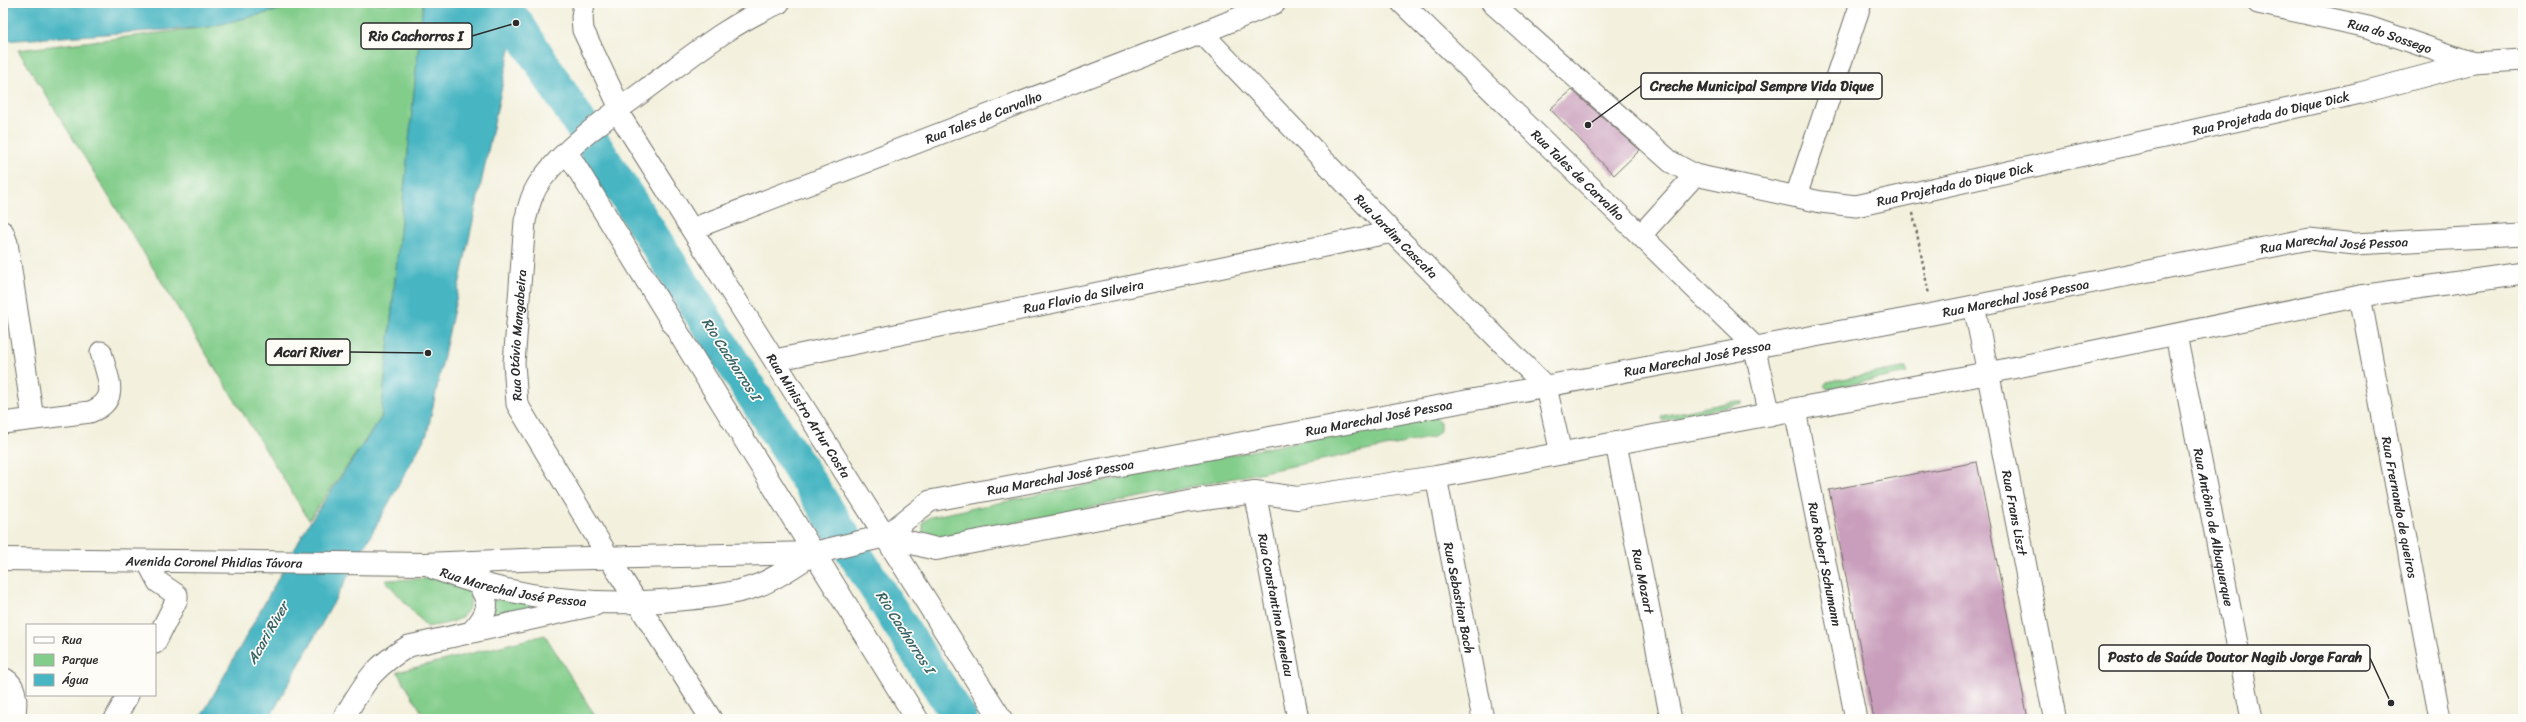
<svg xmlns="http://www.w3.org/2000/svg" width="2526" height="722" viewBox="0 0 2526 722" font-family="Sriracha,sans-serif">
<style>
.green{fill:#83cd8b;stroke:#577c5b}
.water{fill:#47b5c2;stroke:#397076}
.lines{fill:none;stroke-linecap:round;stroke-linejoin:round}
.river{stroke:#47b5c2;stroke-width:35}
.building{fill:#c99ebc}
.minor-casing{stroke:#717069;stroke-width:23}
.tertiary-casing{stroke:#717069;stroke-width:24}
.path{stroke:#717069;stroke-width:2.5;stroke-dasharray:3 3;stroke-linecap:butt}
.minor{stroke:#fff;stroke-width:21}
.tertiary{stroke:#fff;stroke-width:22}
.labels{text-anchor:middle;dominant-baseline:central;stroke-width:3.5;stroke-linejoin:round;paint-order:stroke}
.street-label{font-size:13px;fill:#2b2b2b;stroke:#fdfcf7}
.water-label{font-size:14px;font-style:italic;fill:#366267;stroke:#fdfcf7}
.leader{fill:none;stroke:#2b2b2b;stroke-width:1.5}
.callout-dot{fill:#2b2b2b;stroke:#fdfcf7;stroke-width:1.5}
.callout{fill:#fdfcf7;stroke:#2b2b2b;stroke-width:1.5}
.callout-label{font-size:14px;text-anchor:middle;font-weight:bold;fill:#2b2b2b}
</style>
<rect width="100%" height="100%" fill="#fdfcf7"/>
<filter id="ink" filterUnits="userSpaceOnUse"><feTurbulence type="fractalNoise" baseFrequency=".025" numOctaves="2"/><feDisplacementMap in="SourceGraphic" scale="8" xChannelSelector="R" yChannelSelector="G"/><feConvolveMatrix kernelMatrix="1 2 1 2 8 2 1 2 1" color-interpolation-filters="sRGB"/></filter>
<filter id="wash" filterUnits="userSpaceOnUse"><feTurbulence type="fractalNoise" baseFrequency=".012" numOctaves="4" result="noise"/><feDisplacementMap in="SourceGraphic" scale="16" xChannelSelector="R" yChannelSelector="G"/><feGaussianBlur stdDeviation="0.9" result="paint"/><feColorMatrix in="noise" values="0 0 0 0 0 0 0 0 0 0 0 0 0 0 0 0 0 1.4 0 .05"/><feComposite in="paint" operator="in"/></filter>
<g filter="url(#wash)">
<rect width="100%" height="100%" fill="#f3f0dd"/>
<g class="green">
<path d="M307,3h116l-42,415 -72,102 -291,-470 191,-23z"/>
<path d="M1902,368h4l1,5 -79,16 -4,-3 3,-4z"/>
<path d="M1736,401h6v2l-79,18 -2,-2 1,-3z"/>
<path d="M1427,415l8,1 5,6v9l-6,6 -498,102h-8l-5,-5v-12l7,-5z"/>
<path d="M385,580c21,0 45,-3 65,0 24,3 28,28 7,40 -8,4 -21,5 -30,7z"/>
<path d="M494,598l53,8 -17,7 -38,1z"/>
<path d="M545,635l52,84h-171l-29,-47z"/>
</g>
<g class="water">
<path d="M3,3h304l-98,24 -206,14z"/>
<path d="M423,3h97l-93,431 -158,285h-69l108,-194 73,-107z"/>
</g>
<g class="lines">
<path class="river" d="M497,3l19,20 444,696"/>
</g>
<g id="blocks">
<g class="building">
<path d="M1572,90l68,60 -26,25 -64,-66z"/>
<path d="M1977,462l51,257h-154l-45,-229z"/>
</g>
</g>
</g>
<g filter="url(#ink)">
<use href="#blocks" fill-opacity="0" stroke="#717069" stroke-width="1"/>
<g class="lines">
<g class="minor-casing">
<g id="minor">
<path d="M584,3l-2,14 1,13 37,78"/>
<path id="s1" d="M1402,3l352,343 16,69"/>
<path id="s2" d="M1492,3l179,159 24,13 126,27 35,4 504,-113 113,-30 50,-3"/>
<path id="s3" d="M2258,3l110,24 105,36"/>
<path id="s4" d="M1202,33l190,199 154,155 15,66"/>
<path id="s5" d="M617,111l268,425 45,-35 1003,-187 376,-75 46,5 168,-9"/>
<path d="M567,152l247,401"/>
<path d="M1796,196l65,-193"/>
<path id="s6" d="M692,229l510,-196 73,-30"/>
<path d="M3,232l4,11 26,176"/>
<path d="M1641,235l54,-60"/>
<path id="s7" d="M2360,296l80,423"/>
<path d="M1974,306l14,67 372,-77 163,-23"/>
<path id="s8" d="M2176,335l76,384"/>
<path id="s9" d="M775,360l617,-128"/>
<path id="s10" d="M1795,410l61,309"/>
<path d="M3,423l87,-11c32,-12 17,-34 11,-60"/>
<path id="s11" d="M1616,444l55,275"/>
<path id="s12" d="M1436,477l47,242"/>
<path id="s13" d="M1255,492l43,227"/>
<path d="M147,561l11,21 19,13v4l-22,44"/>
<path d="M473,630c31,-35 -2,-36 5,-60"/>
<path d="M3,678c15,7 14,27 11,41"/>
<path d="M115,719l13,-24"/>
<path d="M343,719c22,-36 27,-50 66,-73l186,-41"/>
<path id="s14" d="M711,719l-102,-161 -92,-154 -3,-41 11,-142c4,-16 7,-29 17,-42 26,-35 68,-63 103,-89 44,-32 84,-66 134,-87"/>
</g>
</g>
<g class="tertiary-casing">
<g id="tertiary">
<path d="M885,536l116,183"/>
<path d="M814,553l103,166"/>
<path id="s15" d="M3,559l422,5 123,-5 266,-6 71,-17 51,13 253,-48 66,-9 42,6 139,-21 552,-104 67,346"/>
<path id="s16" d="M434,568c79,31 166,40 251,31 24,-2 51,-5 74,-14 20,-8 37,-21 55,-32"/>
</g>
</g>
<path class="path" d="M1913,213l16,82"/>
<use href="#minor" class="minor"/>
<use href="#tertiary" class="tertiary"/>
</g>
</g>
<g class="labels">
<g class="street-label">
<text stroke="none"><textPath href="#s3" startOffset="136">Rua do Sossego</textPath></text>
<text stroke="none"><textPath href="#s2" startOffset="856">Rua Projetada do Dique Dick</textPath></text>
<text stroke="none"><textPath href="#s6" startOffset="312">Rua Tales de Carvalho</textPath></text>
<text stroke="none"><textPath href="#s1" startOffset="246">Rua Tales de Carvalho</textPath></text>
<text stroke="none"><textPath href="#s2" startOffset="532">Rua Projetada do Dique Dick</textPath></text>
<text stroke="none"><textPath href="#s4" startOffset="281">Rua Jardim Cascata</textPath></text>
<text stroke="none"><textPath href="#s5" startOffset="1988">Rua Marechal José Pessoa</textPath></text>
<text stroke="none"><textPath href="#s9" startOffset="315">Rua Flavio da Silveira</textPath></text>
<text stroke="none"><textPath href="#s5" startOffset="1664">Rua Marechal José Pessoa</textPath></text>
<text stroke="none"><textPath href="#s14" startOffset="439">Rua Otávio Mangabeira</textPath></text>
<text stroke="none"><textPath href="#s5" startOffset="1340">Rua Marechal José Pessoa</textPath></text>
<text stroke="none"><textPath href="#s5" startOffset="360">Rua Ministro Artur Costa</textPath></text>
<text stroke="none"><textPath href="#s5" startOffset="1016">Rua Marechal José Pessoa</textPath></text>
<text stroke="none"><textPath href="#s5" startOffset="692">Rua Marechal José Pessoa</textPath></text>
<text stroke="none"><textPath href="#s7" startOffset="215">Rua Frernando de queiros</textPath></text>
<text stroke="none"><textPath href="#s15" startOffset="2148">Rua Frans Liszt</textPath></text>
<text stroke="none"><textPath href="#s8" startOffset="196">Rua Antônio de Albuquerque</textPath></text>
<text stroke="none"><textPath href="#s15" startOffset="211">Avenida Coronel Phidias Távora</textPath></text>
<text stroke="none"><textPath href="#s10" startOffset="157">Rua Robert Schumann</textPath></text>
<text stroke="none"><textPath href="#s11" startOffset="140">Rua Mozart</textPath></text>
<text stroke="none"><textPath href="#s16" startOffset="82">Rua Marechal José Pessoa</textPath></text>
<text stroke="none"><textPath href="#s12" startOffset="123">Rua Sebastian Bach</textPath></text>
<text stroke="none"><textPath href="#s13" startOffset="115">Rua Constantino Menelau</textPath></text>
</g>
<g class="water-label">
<text transform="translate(731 359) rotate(57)">Rio Cachorros I</text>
<text transform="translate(905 632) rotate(57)">Rio Cachorros I</text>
<text transform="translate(268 633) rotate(-60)">Acari River</text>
</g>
</g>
<path class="leader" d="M516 23L472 36M1588 125L1641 86M428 353L350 352M2391 703L2370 658"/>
<g class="callout-dot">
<circle cx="516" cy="23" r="4"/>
<circle cx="1588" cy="125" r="4"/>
<circle cx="428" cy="353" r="4"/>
<circle cx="2391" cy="703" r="4"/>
</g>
<g class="callout">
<rect x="361" y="23" width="111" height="26" rx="4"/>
<rect x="1641" y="73" width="241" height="26" rx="4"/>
<rect x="266" y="339" width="84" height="26" rx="4"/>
<rect x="2099" y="645" width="271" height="26" rx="4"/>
</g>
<g class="callout-label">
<text x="416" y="41">Rio Cachorros I</text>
<text x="1762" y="91">Creche Municipal Sempre Vida Dique</text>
<text x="308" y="357">Acari River</text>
<text x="2235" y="662">Posto de Saúde Doutor Nagib Jorge Farah</text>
</g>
<rect width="2526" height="722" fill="none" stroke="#fdfcf7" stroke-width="16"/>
<rect x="26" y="624" width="130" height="72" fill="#fdfcf7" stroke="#a9a8a5"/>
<rect x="34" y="637" width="20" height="6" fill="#ffffff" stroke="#a9a8a5"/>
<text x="62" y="644" font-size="12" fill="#2b2b2b">Rua</text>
<rect x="34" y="654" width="20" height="12" fill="#83cd8b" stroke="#a9a8a5"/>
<text x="62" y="664" font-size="12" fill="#2b2b2b">Parque</text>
<rect x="34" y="674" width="20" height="12" fill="#47b5c2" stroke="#a9a8a5"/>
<text x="62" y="684" font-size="12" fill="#2b2b2b">Água</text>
</svg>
